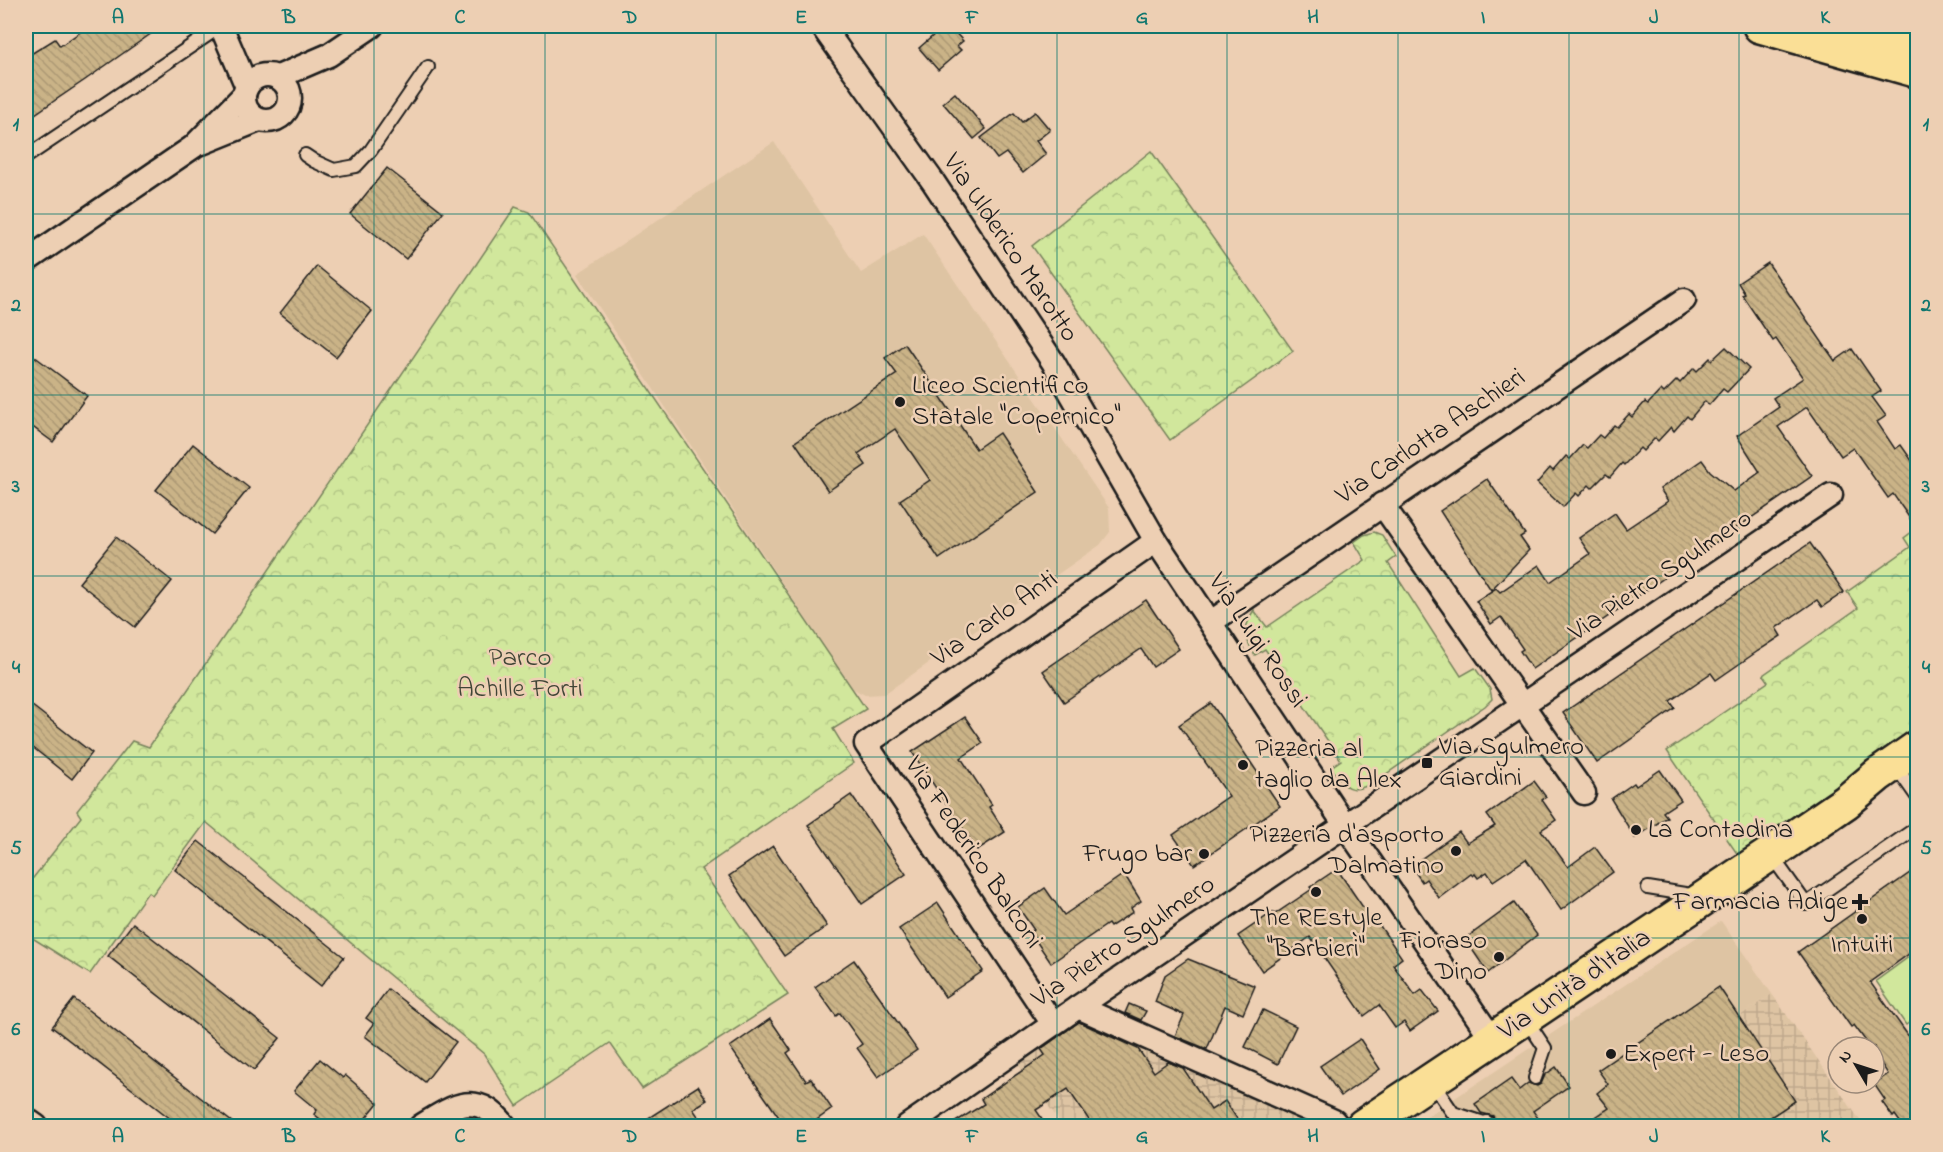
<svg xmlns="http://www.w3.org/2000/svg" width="1943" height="1152" viewBox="0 0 1943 1152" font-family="'Indie Flower',sans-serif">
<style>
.built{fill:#dec4a3}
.industrial{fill:url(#industrial-grid)}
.park{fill:url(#park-crowns);stroke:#76825c;stroke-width:1.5}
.garden{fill:#d1e79c;stroke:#76825c;stroke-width:1.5}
.building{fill:url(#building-back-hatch);stroke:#1c1c1c;stroke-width:1.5}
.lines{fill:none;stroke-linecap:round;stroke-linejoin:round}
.service-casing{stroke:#1c1c1c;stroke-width:16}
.minor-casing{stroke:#1c1c1c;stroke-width:27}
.primary-casing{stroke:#1c1c1c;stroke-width:38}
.trunk-casing{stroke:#1c1c1c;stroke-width:38}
.service{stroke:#edcfb3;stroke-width:12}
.minor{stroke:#edcfb3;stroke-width:22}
.primary{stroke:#fadf96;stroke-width:33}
.trunk{stroke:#fadf96;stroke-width:33}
.grid{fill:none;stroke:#0f766e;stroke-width:1.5;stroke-opacity:0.55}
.poi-dot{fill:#1c1c1c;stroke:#edcfb3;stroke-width:2}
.labels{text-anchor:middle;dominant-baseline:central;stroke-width:5;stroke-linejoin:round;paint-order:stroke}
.street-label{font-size:27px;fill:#1c1c1c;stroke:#edcfb3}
.poi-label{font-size:27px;fill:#1c1c1c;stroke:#edcfb3;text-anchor:start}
.park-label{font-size:27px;fill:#404536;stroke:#edcfb3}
.neatline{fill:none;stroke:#0f766e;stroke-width:2}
.grid-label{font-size:20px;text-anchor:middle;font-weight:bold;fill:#0f766e}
</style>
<defs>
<pattern id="industrial-grid" width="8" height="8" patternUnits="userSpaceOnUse" patternTransform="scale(1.5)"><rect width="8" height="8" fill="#dec4a3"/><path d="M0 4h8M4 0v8" fill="none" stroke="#bea88c"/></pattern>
<pattern id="park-crowns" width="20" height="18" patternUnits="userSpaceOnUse" patternTransform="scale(1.5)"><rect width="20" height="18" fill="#d1e79c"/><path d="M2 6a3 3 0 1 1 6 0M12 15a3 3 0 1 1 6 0" fill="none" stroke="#b3c686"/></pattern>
<pattern id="building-back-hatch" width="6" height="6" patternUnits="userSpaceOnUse" patternTransform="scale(1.5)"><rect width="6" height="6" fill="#cab387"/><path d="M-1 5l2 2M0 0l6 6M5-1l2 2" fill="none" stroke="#ad9974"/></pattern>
</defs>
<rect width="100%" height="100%" fill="#edcfb3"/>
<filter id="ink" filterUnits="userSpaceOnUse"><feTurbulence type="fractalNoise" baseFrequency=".0167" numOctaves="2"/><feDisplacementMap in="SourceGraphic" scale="12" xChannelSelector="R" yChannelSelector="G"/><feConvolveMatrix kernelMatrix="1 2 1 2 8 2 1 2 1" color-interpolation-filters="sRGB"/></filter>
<g filter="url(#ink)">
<g class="built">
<path d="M774,142l87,131 62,-39 186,274 1,24 -10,13 -216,149 -19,1 -13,-7 -275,-414z"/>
<path d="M1721,921l51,73 -193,132h-148l-6,-8z"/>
</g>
<g class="industrial">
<path d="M1772,994l92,132h-285z"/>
<path d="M1095,1011l228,110 -9,5h-251l-47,-64z"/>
</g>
<g class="park">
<path d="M1151,151l142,200 -123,89 -138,-194z"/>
<path d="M515,207l14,5 337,497 -33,20 21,34 -153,106 87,126 -146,94 -32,-46 -93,63 -33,-52 -278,-232 -54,73 -4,-3 -58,82 -64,-40v-47l55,-70 -4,-6 55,-70 17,6z"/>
<path d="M1917,528v206l-179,121 -71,-104 101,-69 -5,-7 95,-67 -11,-16 63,-45 -6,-9z"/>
<path d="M1374,532l8,3 14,22 -8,6 73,113 14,-8 15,21 2,10 -7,7 -112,77c-23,12 -29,5 -42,-16l10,-7 -76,-111 -10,6c-11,-16 -12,-29 -1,-45l13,17 98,-67 -11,-18 10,-7z"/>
</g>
<path class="garden" d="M1917,951v66l-11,8 -30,-44z"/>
<g class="building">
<path d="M89,26h73l-77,54 -59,40v-63l29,-18 5,7z"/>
<path d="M949,26l14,15 -6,5 4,4 -23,20 -19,-22 23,-20 2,2z"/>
<path d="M955,93l31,36 -12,10 -31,-36z"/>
<path d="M1035,112l15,18 -14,11 10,13 -23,19 -17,-20 -9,6 -16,-21 33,-25 8,9z"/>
<path d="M387,168l56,44 -37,47 -56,-45z"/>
<path d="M1768,263l67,98 17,-12 29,42 -9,6 14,19 -9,6 18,27 6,-4 16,23v61l-24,-35 -5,4 -35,-50 -12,8 -34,-49 -29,20 34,49 -280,193 -12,-18 3,-2 -22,-32 -10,7 -15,-23 20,-13 4,4 39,-27 11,17 40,-28 -11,-16 36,-25 11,16 42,-28 -8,-12 42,-29 8,11 24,20 26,-19 -23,-36 42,-29 -6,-9 30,-20 -27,-39 -3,2 -31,-46 3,-1 -7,-11z"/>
<path d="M317,266l55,45 -36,46 -56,-44z"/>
<path d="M905,344l71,105 23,-16 39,59 -99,67 -39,-59 30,-20 -35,-51 -37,25 8,11 -38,26 -33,-49 102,-68 -12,-16z"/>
<path d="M1726,347l23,22 -22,23 -4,-3 -14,16 -4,-4 -15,18 -3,-3 -13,15 -3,-4 -13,14 -3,-3 -12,13 -3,-3 -16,17 -2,-2 -12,14 -4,-3 -14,14 -3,-3 -10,11 -3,-3 -13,14 -26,-24 13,-15 3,3 13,-15 4,3 13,-14 4,3 12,-13 4,3 11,-13 3,2 12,-13 3,3 13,-15 3,2 13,-14 3,3 13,-13 3,3 14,-15 3,3 13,-13 2,2z"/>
<path d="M26,350l61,46 -34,46 -27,-20z"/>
<path d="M193,444l56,44 -37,46 -56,-44z"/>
<path d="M1487,479l38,55 -5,3 9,13 -38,40 -51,-79z"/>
<path d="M116,537l56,44 -37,46 -56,-44z"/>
<path d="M1810,543l34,49 -22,15 -5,-7 -41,28 5,8 -23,15 -42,29 -5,-7 -41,28 5,7 -78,55 -34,-50z"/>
<path d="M1146,600l33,49 -26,18 -12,-18 -77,53 -21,-31z"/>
<path d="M26,701l66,52 -20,26 -46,-37z"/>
<path d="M1211,703l69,103 -86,59 -21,-30 56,-39 -50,-71z"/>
<path d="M965,717l18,26 -22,15 31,47 -3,2 16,25 -28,18 -65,-98z"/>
<path d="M1660,770l21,30 -18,12 4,5 -32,21 -24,-39 23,-16 2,3z"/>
<path d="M1534,781l12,16 -4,3 14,20 -15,10 27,37 27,-20 18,25 -52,38 -35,-51 -33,22 -6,-9 -9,6 -3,-4 -2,2 -2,-2 -32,24 -13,-19 -4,3 -11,-16 48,-34 8,11 28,-17 -8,-11z"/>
<path d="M851,795l55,79 -44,30 -54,-79z"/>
<path d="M198,841l146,116 -23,29 -146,-116z"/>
<path d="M773,846l54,80 -43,30 -55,-80z"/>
<path d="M1917,868v80l-47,34 47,66v73l-7,5h-7l-8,-11 -2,2 -11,-15 3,-2 -11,-16 14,-10 -14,-21v-6h-4l-16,-22 -3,2 -53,-75z"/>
<path d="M1337,869l38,56 3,-2 24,35 -9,7 22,30 7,-5 16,21 -28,20 -6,-9 -9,6 -16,-23 -15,11 -54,-79 -48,34 -24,-35 35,-24 2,2 37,-25 -2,-2z"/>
<path d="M1124,874l17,27 -10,7 2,4 -23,15 -2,-3 -57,39 -21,-31 4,-2 -16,-23 27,-19 19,27z"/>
<path d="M938,903l45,68 -38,26 -46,-68z"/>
<path d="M1514,903l23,32 -49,38 -23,-34z"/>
<path d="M133,923l147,115 -26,32 -146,-114z"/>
<path d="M1188,959l67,27 -12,28 -18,-8 -18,43 -32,-13 9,-21 -29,-13 10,-27z"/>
<path d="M854,960l63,90 -39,27 -21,-29 5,-4 -22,-31 -4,3 -21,-29z"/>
<path d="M1719,987l76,114 -38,25h-175l27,-18 -12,-15 11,-9 -10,-14z"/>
<path d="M388,989l68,53 -31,40 -60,-46 9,-12 -8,-6z"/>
<path d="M74,999l163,127h-57l-128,-99z"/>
<path d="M1129,1004l17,7 -5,9 -16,-7z"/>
<path d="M1263,1010l33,16 -18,38 -33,-17z"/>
<path d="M770,1019l21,31 -4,3 19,28 5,-3 21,31 -24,17h-23l-55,-79z"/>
<path d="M1079,1022l59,27 16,23 14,-10 15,6 28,42 14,-9 17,25h-149l-25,-37 -32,21 11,16h-98l35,-22 -3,-5 64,-44 -4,-6z"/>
<path d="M1360,1039l20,30 -39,27 -21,-30z"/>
<path d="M320,1059l23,19 2,-3 33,28 -19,23h-30l-15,-12 3,-4 -23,-19z"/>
<path d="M1556,1067l13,19 -36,25 5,7 -13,8h-31l1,-6 -2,-4 -12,-3 -6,-9 36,-25 8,11 9,-7 9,3 4,-2 4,-9z"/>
<path d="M698,1086l9,14 -14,9 7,10 -11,7h-53z"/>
</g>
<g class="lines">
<g class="service-casing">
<g id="service">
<path d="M305,155l9,6 20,9 22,-4 15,-16 57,-83"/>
<path d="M26,157l195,-131"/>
<path d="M1904,778l14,20"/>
<path d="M1771,855l35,49 112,-77"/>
<path d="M1648,888l49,8"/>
<path d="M1525,1018l20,30 -10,30"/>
<path d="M1432,1082l21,31 31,10 3,-1"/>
</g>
</g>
<g class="minor-casing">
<g id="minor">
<path d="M221,26l26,61"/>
<path d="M822,26l112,157 119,179 103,179 189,284 148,215"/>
<circle cx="267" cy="98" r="23"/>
<path d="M278,77l51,-22 43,-29"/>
<path d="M202,143l57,-23"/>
<path d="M26,261l167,-114 51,-52"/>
<path d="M1382,504l202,289"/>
<path d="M1211,622l473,-322"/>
<path d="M1078,1007l256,114 4,5"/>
<path d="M1053,1024l-187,-280 290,-203"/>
<path d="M26,1119l10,7"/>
<path d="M421,1126c32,-20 56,-37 84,0"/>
<path d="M907,1126l171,-119 753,-512"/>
</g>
</g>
<g class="primary-casing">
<path id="primary" d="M1363,1126l407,-272 76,-52 32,-27 40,-28"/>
</g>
<g class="trunk-casing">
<g id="trunk">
<path d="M1760,26l158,45"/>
<path d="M1829,26l89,17"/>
</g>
</g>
<use href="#service" class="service"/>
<use href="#minor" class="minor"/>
<use href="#primary" class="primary"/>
<use href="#trunk" class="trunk"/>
</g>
</g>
<path class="grid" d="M204,26v1100M374,26v1100M545,26v1100M716,26v1100M886,26v1100M1057,26v1100M1227,26v1100M1398,26v1100M1569,26v1100M1739,26v1100M26,214h1892M26,395h1892M26,576h1892M26,757h1892M26,938h1892"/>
<g class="poi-dot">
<circle cx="900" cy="402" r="6"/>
<rect x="1421" y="757" width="12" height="12" rx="3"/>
<circle cx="1243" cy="765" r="6"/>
<circle cx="1636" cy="830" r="6"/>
<circle cx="1456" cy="851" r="6"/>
<circle cx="1204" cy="854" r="6"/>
<circle cx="1316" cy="892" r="6"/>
<path d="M1857 893h6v6h6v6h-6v6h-6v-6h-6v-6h6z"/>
<circle cx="1862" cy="919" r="6"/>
<circle cx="1499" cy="957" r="6"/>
<circle cx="1611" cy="1054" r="6"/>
</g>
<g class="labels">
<g class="street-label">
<text transform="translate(1010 248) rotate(56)">Via Ulderico Marotto</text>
<text transform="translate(1431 437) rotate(-34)">Via Carlotta Aschieri</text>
<text transform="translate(1661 576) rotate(-34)">Via Pietro Sgulmero</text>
<text transform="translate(995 619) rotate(-35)">Via Carlo Anti</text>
<text transform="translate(1257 641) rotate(56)">Via Luigi Rossi</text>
<text transform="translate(973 853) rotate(56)">Via Federico Balconi</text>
<text transform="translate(1124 942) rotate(-34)">Via Pietro Sgulmero</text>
<text transform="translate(1575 985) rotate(-34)">Via Unità d'Italia</text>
</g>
<g class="poi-label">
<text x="912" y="386">Liceo Scientifico<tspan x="912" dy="31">Statale "Copernico"</tspan></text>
<text x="1439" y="747">Via Sgulmero<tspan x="1439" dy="31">Giardini</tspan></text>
<text x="1255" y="749">Pizzeria al<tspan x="1255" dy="31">taglio da Alex</tspan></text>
<text x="1648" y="830">La Contadina</text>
<text x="1444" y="835" text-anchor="end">Pizzeria d'asporto<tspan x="1444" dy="31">Dalmatino</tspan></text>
<text x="1192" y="854" text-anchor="end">Frugo bar</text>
<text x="1848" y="902" text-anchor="end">Farmacia Adige</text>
<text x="1316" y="918" text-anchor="middle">The REstyle<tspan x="1316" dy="31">"Barbieri"</tspan></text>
<text x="1487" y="941" text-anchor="end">Fioraso<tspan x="1487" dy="31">Dino</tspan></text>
<text x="1862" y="945" text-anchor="middle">Intuiti</text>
<text x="1623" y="1054">Expert - Leso</text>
</g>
<g class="park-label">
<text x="520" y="658">Parco<tspan x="520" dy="31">Achille Forti</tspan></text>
</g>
</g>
<rect width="1943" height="1152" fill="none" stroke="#edcfb3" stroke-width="66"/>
<g transform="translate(1856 1065) rotate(309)"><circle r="28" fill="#edcfb3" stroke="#998777" stroke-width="1.5"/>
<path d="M0-4.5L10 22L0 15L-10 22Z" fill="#1c1c1c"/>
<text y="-9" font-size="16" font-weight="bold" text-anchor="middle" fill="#1c1c1c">N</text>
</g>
<rect x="33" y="33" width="1877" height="1086" class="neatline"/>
<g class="grid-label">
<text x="118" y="23">A</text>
<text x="289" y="23">B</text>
<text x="460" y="23">C</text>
<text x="630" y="23">D</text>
<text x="801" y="23">E</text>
<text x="972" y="23">F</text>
<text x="1142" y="23">G</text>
<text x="1313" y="23">H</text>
<text x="1483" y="23">I</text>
<text x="1654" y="23">J</text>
<text x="1825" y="23">K</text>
<text x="16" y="130">1</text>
<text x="1926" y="130">1</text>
<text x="16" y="311">2</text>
<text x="1926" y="311">2</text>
<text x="16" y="492">3</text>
<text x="1926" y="492">3</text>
<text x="16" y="673">4</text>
<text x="1926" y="673">4</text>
<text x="16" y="854">5</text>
<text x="1926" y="854">5</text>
<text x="16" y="1035">6</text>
<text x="1926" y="1035">6</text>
<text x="118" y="1142">A</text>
<text x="289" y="1142">B</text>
<text x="460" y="1142">C</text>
<text x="630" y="1142">D</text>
<text x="801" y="1142">E</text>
<text x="972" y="1142">F</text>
<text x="1142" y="1142">G</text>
<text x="1313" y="1142">H</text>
<text x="1483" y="1142">I</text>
<text x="1654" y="1142">J</text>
<text x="1825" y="1142">K</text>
</g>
</svg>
